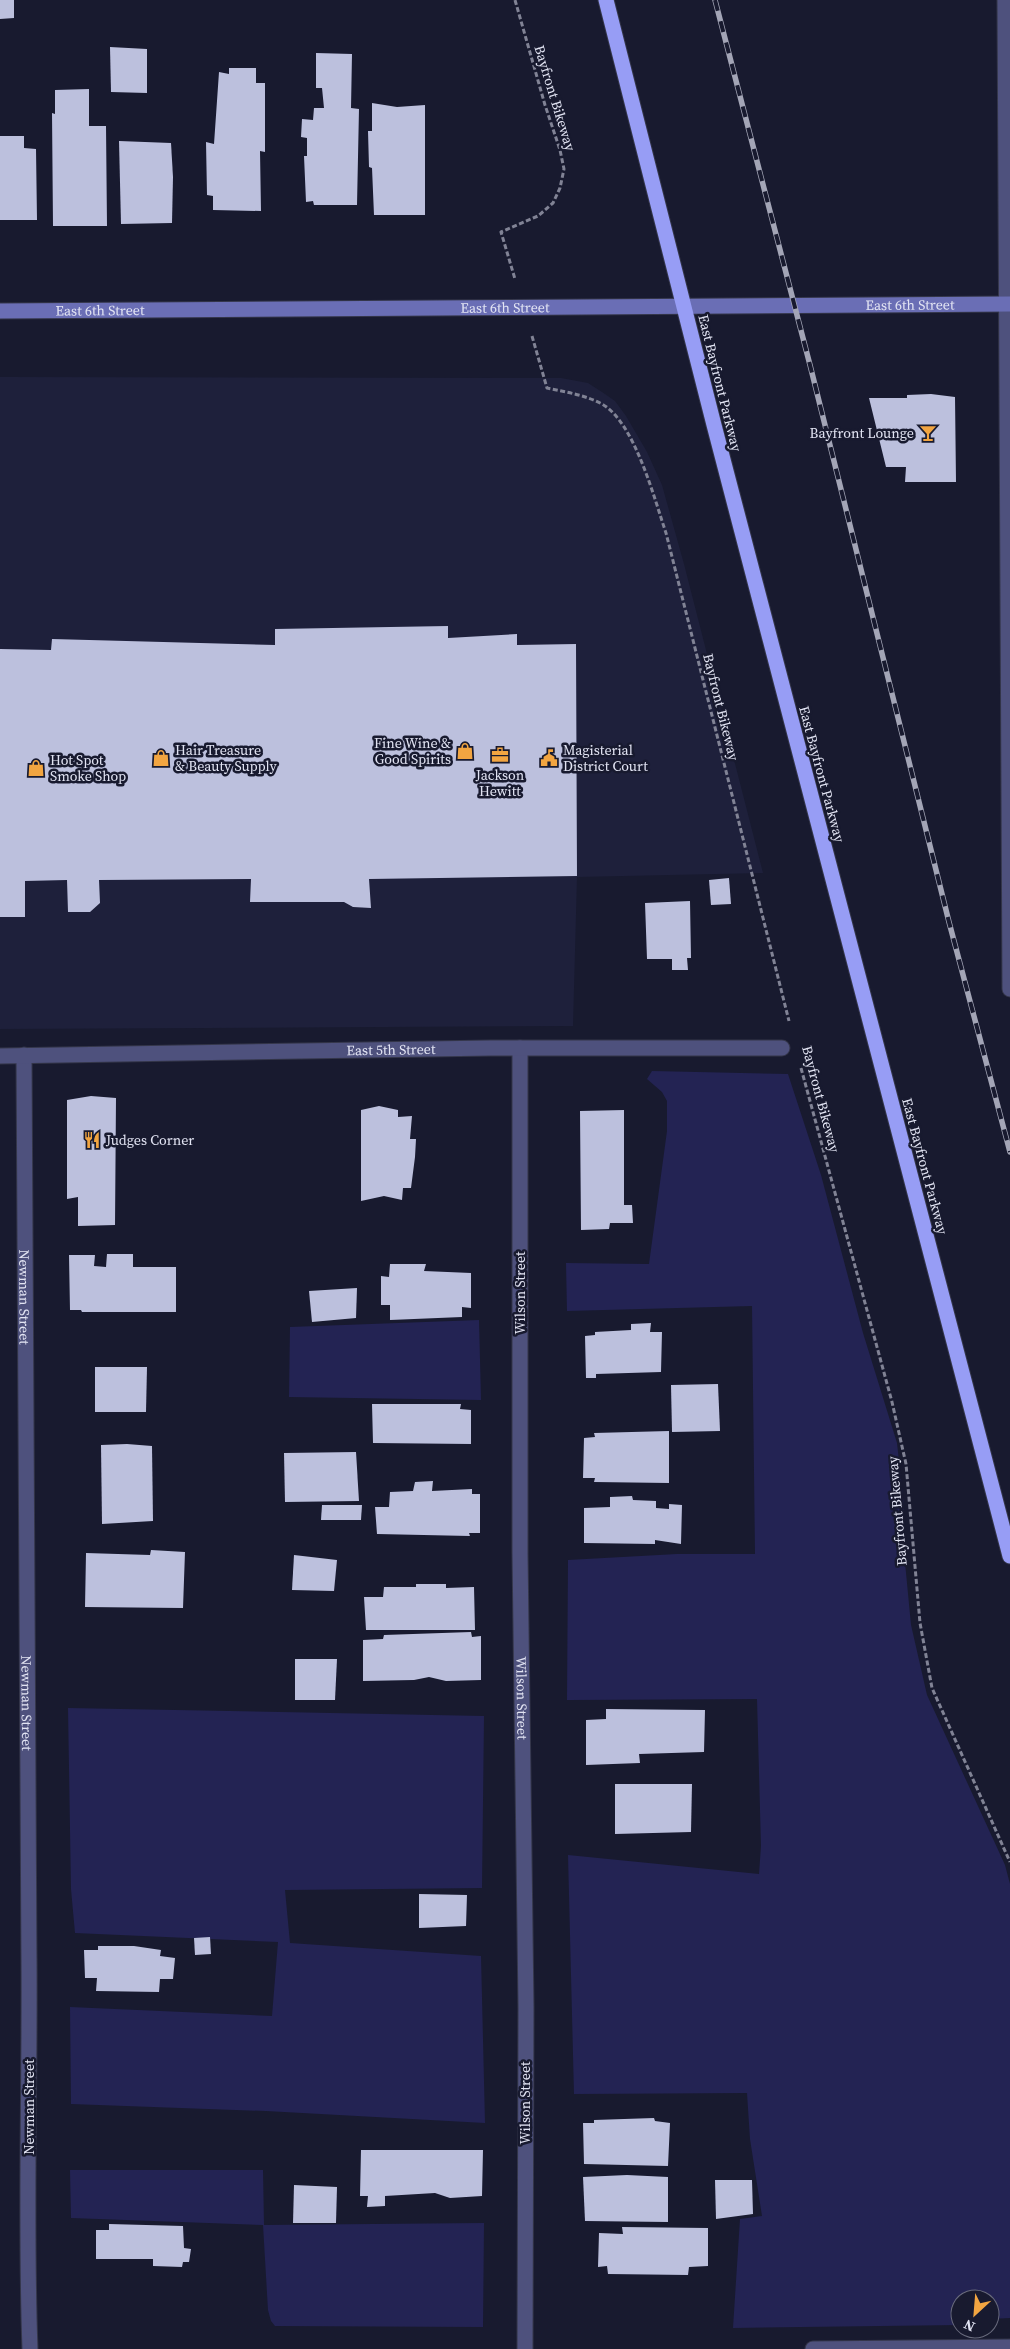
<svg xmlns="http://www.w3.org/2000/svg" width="1010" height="2349" viewBox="0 0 1010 2349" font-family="'Source Serif 4',serif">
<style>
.built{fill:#1e203b}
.green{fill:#232353}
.building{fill:#bcc0dd}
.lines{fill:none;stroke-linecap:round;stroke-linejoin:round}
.street-casing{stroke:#34364a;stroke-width:17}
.secondary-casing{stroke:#34364a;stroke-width:17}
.highway-casing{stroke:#34364a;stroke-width:17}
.path{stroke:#818395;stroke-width:3;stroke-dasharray:5 2.5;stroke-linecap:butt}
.street{stroke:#4e517d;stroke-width:15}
.secondary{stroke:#6a6eb5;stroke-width:15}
.highway{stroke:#979df5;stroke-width:15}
.rail-casing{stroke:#a3a5b6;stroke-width:5.5}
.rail{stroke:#181a2f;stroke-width:4;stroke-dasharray:11;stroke-linecap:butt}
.labels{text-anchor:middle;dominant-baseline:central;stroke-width:5;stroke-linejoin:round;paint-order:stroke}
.street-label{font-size:14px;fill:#e2e4f3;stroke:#181a2f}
.poi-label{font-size:14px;fill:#e2e4f3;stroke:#181a2f;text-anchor:start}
</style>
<rect width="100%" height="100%" fill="#181a2f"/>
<path class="built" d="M0,377l561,1 27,5 14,9 13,9 11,15 21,36 15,33 22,79 79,309 -186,4 -4,149 -573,3z"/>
<g class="green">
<path d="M652,1071l136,3 33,101 42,158 34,110 7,63v46l7,73 16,70 78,170 5,19v434l-20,1v-20h-30v26l-227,3 7,-109 22,-3 -12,-77 -3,-46 -173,1 -6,-239 191,19 2,-28 -4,-147 -190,1 1,-140 109,-6h78l-3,-248 -185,5 -1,-48 83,1 18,-133v-30l-5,-9 -15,-13z"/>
<path d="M479,1320l2,80 -192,-3 1,-70z"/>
<path d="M68,1708l416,8 -2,172 -197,2 5,53 191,13 4,167 -219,-12 -195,-7 -1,-97 202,9 6,-74 -203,-9 -4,-44z"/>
<path d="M70,2170h193l1,55 220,-2 -1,104 -208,-1 -4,-5 -3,-11 -5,-85 -192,-7z"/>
</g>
<g class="building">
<path d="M0,0h14v18l-14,1z"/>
<path d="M110,47l37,2v44l-36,-1z"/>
<path d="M316,53l36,1 -1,54 8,1 -2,96h-43l-1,-4 -7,1 -2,-46h3v-18l-6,-1 1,-18 11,1 1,-12h10l-2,-20h-6z"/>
<path d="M229,68h27v15h9v69l-5,-1 1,60 -48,-1v-14l-6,-1 -1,-53 8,2 5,-72 10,2z"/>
<path d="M89,89v37h17l1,100h-54l-1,-113 3,1v-24z"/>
<path d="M372,103l25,4 28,-2v110h-51l-2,-47 -3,-1 -1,-36h4z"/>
<path d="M0,136h24v12l12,1 1,71h-37z"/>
<path d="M119,141l52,2 2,34 -1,46 -51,1z"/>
<path d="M931,394l24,3 1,85h-51l1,-15h-20l-17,-69h38v-3z"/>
<path d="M448,626v12l69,-4v11l59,-1 1,232 -208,3 2,29 -18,-1 -9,-5h-94l1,-23 -152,1 1,23 -10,9h-22l-1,-32 -42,1v36h-25v-268l51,1 1,-11 223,6v-16z"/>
<path d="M729,878l2,26 -20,1 -2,-25z"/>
<path d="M690,901l1,57h-4l1,12h-16v-11h-25l-2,-56z"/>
<path d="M91,1096l25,2 -1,127 -37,1v-29l-11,2v-99z"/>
<path d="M379,1106l19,4v7l14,-1 -2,23h6l-1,18 -4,31h-8l-1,12 -18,-4 -23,5v-91z"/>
<path d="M624,1110v95h8l1,18h-23l-1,6 -28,1 -1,-119z"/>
<path d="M107,1254h26v13h43v45h-94l-1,-2h-11l-1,-55h26l-1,11 12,1z"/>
<path d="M390,1264h36l-2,7 47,2v35l-9,-1v10l-72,3v-15h-9v-29l8,1z"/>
<path d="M357,1288l-1,30 -44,4 -3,-31z"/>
<path d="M651,1323l-1,9h12l-1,40 -65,2v4h-10l-1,-42 10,-1v-3l36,-2v-6z"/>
<path d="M95,1367h52l-1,45h-51z"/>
<path d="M718,1384l2,47 -48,1 -1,-47z"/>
<path d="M372,1404h89l-1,5 11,1v34l-98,-1z"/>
<path d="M669,1431v52l-75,-1 1,-4h-12l1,-40 11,-1 -1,-4z"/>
<path d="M127,1444l25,2 1,75 -51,3 -1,-79z"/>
<path d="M356,1452l3,49 -74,1 -1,-49z"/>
<path d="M433,1481l-1,10 40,-2v5h8v39h-11l1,3 -93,-2 -2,-27h14l1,-15 23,-1 2,-9z"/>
<path d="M632,1496l1,4 23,1v7l13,1v-5l13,1 -1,39 -26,-4v4l-71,-1v-35l26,-1v-10z"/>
<path d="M322,1505h40l-1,15h-40z"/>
<path d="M151,1550l34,2 -2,56 -98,-1 1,-54 64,2z"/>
<path d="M294,1555l43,5 -3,31 -42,-1z"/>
<path d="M416,1584h30v4l28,-1 1,43h-109l-2,-33h19l1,-10h32z"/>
<path d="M471,1632l1,5 9,-1v44l-35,1 -17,-4 -15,3 -51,1v-41l20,-1 1,-4z"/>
<path d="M295,1659h42l-2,41h-40z"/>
<path d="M606,1709l99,1 -1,42 -65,2 1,9 -54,2v-45l20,-1z"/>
<path d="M615,1784h77l-1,48 -76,2z"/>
<path d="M419,1894l48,1 -1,31 -47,2z"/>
<path d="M210,1937l1,17 -16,1 -1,-17z"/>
<path d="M98,1946h36l27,4 -1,6 15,2 -2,21h-13l-1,13 -63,-1 1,-13h-12l-1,-28h14z"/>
<path d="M654,2118l1,3 15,2 -2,43 -84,-2 -1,-41h11v-3z"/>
<path d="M361,2150h122l-1,46 -32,2 -15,-5 -50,3v10l-18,1 1,-11h-8z"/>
<path d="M627,2175l41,2v45l-83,-1 -2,-44z"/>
<path d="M715,2180h37l1,34 -37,5z"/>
<path d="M294,2185l43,2 -1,36h-43z"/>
<path d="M109,2224l74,2 1,22 7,1 -2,13h-6l-1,5 -29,-1v-7h-57v-29h13z"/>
<path d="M622,2227l86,1v38l-19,1 -1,8 -80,-1 -1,-8 -9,1 1,-34 24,1z"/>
</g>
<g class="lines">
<g class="street-casing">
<g id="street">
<path d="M1005,0l5,989"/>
<path id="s1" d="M520,1048v505l6,454 -1,342"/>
<path id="s2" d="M24,1055c0,302 2,603 5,904 1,130 -4,260 1,390"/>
<path id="s3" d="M0,1056l491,-8h291"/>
<path d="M813,2349l197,-2"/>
</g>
</g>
<g class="secondary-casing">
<g id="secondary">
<path id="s4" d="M0,311l1010,-7"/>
</g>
</g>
<g class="highway-casing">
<path id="highway" d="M606,0l108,425 296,1131"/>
</g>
<g class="path">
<path d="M515,0l30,105 15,45 4,19 -4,19 -7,15 -15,13 -37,16 14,47"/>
<path d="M532,336l15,52c19,4 38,7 55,16 33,19 52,94 64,129l123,488"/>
<path d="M801,1068l91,334 14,62 14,159 12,65 78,174"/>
</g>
<use href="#street" class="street"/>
<use href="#secondary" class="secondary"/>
<use href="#highway" class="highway"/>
<g class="rail-casing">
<path id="rail" d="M715,0l95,365 139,557 61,230"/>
</g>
<use href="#rail" class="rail"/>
</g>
<defs>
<g id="bar-bare" transform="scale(1.35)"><path d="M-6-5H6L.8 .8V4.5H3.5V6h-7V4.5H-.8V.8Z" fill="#f2a541" stroke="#181a2f" stroke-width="2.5" paint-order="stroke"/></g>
<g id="shop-bare" transform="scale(1.35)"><path d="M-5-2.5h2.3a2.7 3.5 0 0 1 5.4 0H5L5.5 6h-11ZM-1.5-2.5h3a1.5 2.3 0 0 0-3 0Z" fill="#f2a541" stroke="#181a2f" stroke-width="2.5" paint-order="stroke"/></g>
<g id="office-bare" transform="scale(1.35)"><path d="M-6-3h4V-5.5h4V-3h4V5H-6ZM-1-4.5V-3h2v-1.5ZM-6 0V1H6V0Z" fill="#f2a541" stroke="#181a2f" stroke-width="2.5" paint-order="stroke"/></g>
<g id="civic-bare" transform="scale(1.35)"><path d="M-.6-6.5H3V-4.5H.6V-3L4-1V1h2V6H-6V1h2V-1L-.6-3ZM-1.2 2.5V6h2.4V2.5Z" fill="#f2a541" stroke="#181a2f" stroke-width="2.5" paint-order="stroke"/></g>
<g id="restaurant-bare" transform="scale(1.35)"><path d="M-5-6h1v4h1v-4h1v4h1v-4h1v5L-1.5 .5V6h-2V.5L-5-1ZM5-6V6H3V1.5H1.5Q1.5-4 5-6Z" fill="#f2a541" stroke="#181a2f" stroke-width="2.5" paint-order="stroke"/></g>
</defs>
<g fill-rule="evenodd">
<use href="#bar-bare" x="928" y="433"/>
<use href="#shop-bare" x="465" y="751"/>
<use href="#office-bare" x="500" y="755"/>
<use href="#shop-bare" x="161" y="758"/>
<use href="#civic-bare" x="549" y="758"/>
<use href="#shop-bare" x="36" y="768"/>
<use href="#restaurant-bare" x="92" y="1140"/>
</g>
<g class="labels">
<g class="street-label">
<text transform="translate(555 98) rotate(73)">Bayfront Bikeway</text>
<text stroke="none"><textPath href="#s4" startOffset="910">East 6th Street</textPath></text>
<text stroke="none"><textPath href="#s4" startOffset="505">East 6th Street</textPath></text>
<text stroke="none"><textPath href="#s4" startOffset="100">East 6th Street</textPath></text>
<text transform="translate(720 383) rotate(76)">East Bayfront Parkway</text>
<text transform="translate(721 707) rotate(76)">Bayfront Bikeway</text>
<text transform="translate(822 774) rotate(75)">East Bayfront Parkway</text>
<text stroke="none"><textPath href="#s3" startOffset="391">East 5th Street</textPath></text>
<text transform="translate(821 1099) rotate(75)">Bayfront Bikeway</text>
<text transform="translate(925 1166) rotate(75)">East Bayfront Parkway</text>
<text transform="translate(520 1293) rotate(-90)">Wilson Street</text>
<text stroke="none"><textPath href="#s2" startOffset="242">Newman Street</textPath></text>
<text transform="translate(897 1511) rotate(-95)">Bayfront Bikeway</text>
<text stroke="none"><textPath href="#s1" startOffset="650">Wilson Street</textPath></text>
<text stroke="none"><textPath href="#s2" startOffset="648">Newman Street</textPath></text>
<text transform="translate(525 2103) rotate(-90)">Wilson Street</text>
<text transform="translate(29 2107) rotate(-90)">Newman Street</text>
</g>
<g class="poi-label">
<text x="914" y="433" text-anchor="end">Bayfront Lounge</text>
<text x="451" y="743" text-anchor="end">Fine Wine &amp;<tspan x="451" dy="16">Good Spirits</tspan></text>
<text x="175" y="750">Hair Treasure<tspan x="175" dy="16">&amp; Beauty Supply</tspan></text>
<text x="563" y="750">Magisterial<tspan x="563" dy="16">District Court</tspan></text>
<text x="50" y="760">Hot Spot<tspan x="50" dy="16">Smoke Shop</tspan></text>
<text x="500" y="775" text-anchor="middle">Jackson<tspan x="500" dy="16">Hewitt</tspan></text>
<text x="106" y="1140">Judges Corner</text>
</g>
</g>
<g transform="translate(975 2314) rotate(206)"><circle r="24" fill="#181a2f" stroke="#696b7d"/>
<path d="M0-4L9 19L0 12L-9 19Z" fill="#f2a541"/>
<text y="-8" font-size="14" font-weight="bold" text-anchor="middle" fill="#e2e4f3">N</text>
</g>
</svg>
